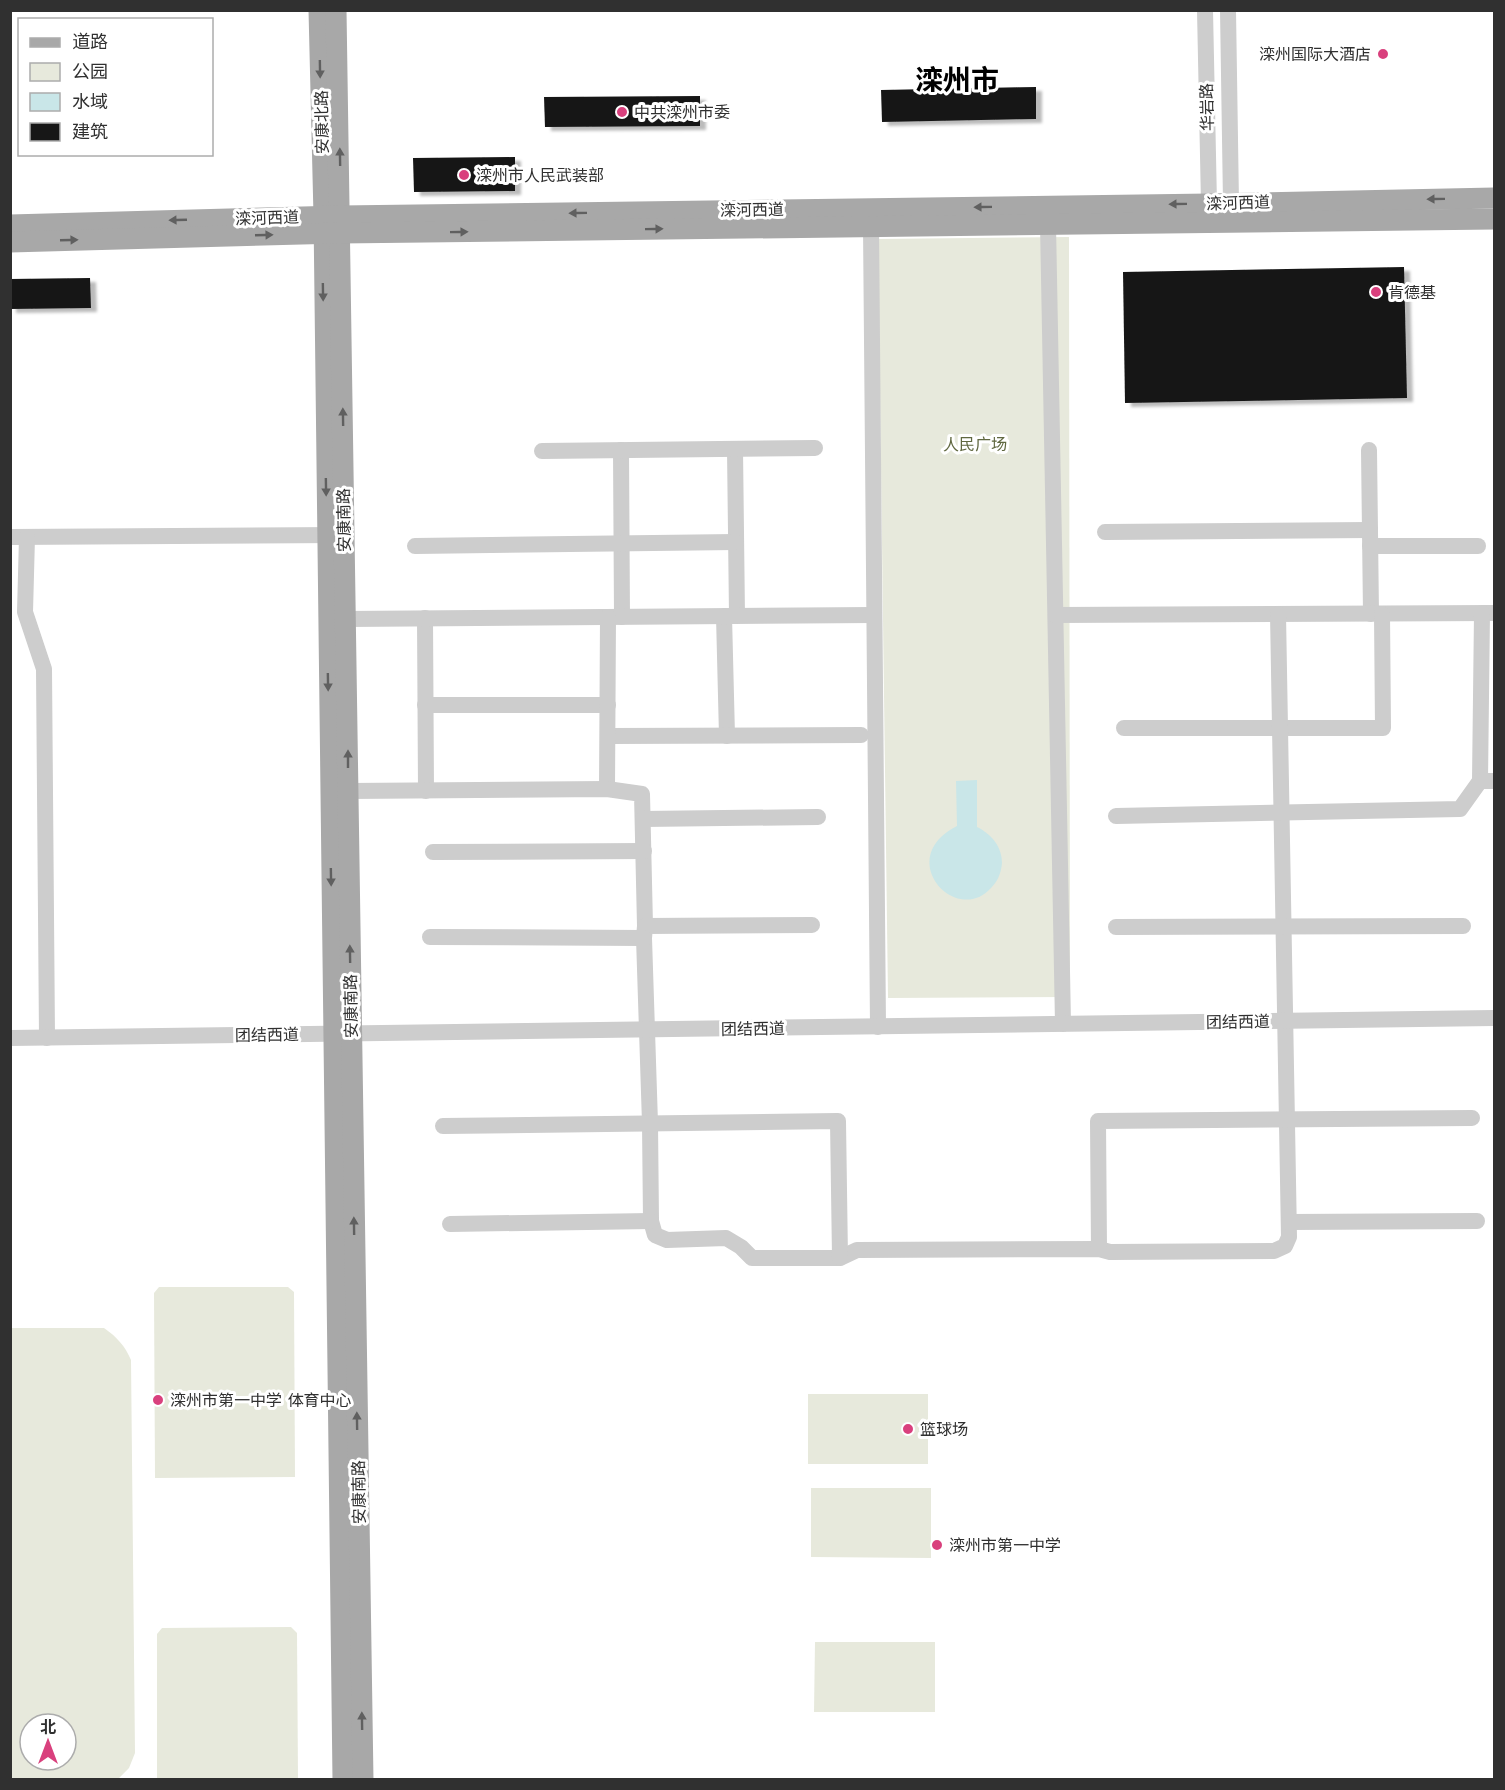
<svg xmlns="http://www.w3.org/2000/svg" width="1505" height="1790" viewBox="0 0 1505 1790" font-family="'Work Sans','Noto Sans SC',sans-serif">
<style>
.green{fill:#e7e9dc;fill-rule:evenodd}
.water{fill:#c9e6e8}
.building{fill:#171717;filter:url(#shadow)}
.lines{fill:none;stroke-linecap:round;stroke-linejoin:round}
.minor{stroke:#cdcdcd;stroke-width:16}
.major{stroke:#a8a8a8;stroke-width:21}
.oneway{fill:#606060}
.poi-dot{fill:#d9407d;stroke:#fff;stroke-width:2}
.labels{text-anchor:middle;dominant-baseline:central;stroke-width:6;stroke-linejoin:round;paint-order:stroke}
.poi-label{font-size:16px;fill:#303030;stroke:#fff;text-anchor:start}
.street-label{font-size:16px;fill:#303030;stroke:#fff}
.park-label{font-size:16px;fill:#606840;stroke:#fff}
.town-label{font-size:28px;font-weight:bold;fill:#000;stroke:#fff}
</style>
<defs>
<filter id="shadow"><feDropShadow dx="6" dy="4" stdDeviation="1.5" flood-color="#0004"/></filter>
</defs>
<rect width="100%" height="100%" fill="#fff"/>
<g class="green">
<path d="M1069,237l1,760 -182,1 -10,-759z"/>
<path d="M159,1287h129l6,5 1,185 -140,1 -1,-185z"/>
<path d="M11,1328h93c13,9 21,18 27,32l4,393 -6,15 -11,11h-107zM30,1724h36v36h-36z"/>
<rect x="808" y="1394" width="120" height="70"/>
<path d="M811,1488h120v70l-120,-1z"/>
<path d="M291,1627l6,6 1,146h-141v-145l5,-6z"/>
<path d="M815,1642h120v70h-121z"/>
</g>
<path class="water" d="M977,780v47c14,7 25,19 25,36 -1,10 -4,18 -11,25 -35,39 -98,-30 -34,-62l-1,-45z"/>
<g class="building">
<path d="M1036,87v32l-154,3 -1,-32z"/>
<path d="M700,96v30l-155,1 -1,-30z"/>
<path d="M515,157v34l-101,1 -1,-34z"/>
<path d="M1404,267l3,131 -282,5 -2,-131z"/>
<path d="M90,278l1,30 -81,1v-30z"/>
</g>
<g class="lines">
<g class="minor">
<path d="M1205,10l4,194"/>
<path d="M1228,10l3,193"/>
<path d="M1048,224l15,800"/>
<path d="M871,226l7,801"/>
<path d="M735,449l2,167"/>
<path d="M621,450l1,167"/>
<path d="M1369,450l2,164"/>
<path d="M542,451l273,-3"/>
<path d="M1105,532l265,-2"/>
<path d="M10,537l330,-2"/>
<path d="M27,537l-2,75 19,57 3,369"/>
<path d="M415,546l321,-4"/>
<path d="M1370,546h108"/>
<path d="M1056,615l438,-2"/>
<path d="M724,616l3,120"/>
<path d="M425,618l1,173"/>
<path d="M347,619l527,-4"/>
<path d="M425,705h183"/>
<path d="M1124,728h259l-1,-114"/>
<path d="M608,736l253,-1"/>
<path d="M1480,781l2,-168"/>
<path d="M607,789l1,-172"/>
<path d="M349,791l258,-2 35,5 3,132 -1,12 6,185 1,98 4,14 12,5 59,-2 15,9 11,11h88l17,-8 242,-1 11,3 164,-1 11,-5 4,-9 -11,-623"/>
<path d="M1116,816l344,-7 20,-28h14"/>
<path d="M643,819l175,-2"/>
<path d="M433,852l211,-1"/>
<path d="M645,926l167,-1"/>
<path d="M1116,927l347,-1"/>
<path d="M430,937l214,1"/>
<path d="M10,1038l1484,-20"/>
<path d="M443,1126l395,-5 2,137"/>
<path d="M1289,1222l188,-1"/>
<path d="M450,1224l201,-3"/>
<path d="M1099,1249l-1,-128 374,-3"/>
</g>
<g class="major">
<path d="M319,10l5,206 19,1564"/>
<path d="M336,10l27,1770"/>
<path d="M10,225l331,-9 868,-12 285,-6"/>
<path d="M10,242l330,-9 1154,-14"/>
</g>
</g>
<defs><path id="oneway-solid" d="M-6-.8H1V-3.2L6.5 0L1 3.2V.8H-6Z" transform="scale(1.5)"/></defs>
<g class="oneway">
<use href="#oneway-solid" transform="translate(320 69) rotate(89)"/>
<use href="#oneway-solid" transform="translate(340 157) rotate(-91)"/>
<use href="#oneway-solid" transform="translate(1436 199) rotate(179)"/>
<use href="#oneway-solid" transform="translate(1178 204) rotate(179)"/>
<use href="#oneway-solid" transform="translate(983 207) rotate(179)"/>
<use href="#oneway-solid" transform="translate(578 213) rotate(179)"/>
<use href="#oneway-solid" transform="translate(178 220) rotate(178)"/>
<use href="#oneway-solid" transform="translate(654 229) rotate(-1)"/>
<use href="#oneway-solid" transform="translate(459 232) rotate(-1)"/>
<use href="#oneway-solid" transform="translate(264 235) rotate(-2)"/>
<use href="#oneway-solid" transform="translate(69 240) rotate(-2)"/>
<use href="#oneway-solid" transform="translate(323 292) rotate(89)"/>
<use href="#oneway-solid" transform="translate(343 417) rotate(-91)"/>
<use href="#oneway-solid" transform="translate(326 487) rotate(89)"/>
<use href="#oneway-solid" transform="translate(328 682) rotate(89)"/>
<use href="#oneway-solid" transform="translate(348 759) rotate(-90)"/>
<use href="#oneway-solid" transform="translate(331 877) rotate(89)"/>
<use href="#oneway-solid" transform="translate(350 954) rotate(-91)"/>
<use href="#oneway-solid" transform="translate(354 1226) rotate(-91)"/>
<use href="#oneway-solid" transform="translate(357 1421) rotate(-91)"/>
<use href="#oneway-solid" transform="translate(362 1721) rotate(-91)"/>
</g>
<g class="poi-dot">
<circle cx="1383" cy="54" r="6"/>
<circle cx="622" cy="112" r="6"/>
<circle cx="464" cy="175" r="6"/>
<circle cx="1376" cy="292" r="6"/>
<circle cx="158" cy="1400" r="6"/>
<circle cx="908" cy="1429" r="6"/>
<circle cx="937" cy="1545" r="6"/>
</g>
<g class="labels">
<g class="poi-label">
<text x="1371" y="54" text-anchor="end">滦州国际大酒店</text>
<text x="634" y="112">中共滦州市委</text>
<text x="476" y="175">滦州市人民武装部</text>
<text x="1388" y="292">肯德基</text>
<text x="170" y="1400">滦州市第一中学 体育中心</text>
<text x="920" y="1429">篮球场</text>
<text x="949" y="1545">滦州市第一中学</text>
</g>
<g class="street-label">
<text transform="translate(1207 107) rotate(-91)">华岩路</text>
<text transform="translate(322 122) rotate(-91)">安康北路</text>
<text transform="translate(1238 203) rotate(-2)">滦河西道</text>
<text transform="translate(752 210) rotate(-1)">滦河西道</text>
<text transform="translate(267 218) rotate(-2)">滦河西道</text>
<text transform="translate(344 520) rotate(-91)">安康南路</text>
<text transform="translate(351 1006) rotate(-91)">安康南路</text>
<text transform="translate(1238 1022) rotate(-1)">团结西道</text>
<text transform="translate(753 1029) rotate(-1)">团结西道</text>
<text transform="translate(267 1035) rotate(-1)">团结西道</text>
<text transform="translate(359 1492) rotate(-91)">安康南路</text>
</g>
<g class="park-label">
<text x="975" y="444">人民广场</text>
</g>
<g class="town-label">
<text x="957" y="80">滦州市</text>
</g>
</g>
<rect width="1505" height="1790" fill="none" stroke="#303030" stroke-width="24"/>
<rect x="18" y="18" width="195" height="138" fill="#ffffff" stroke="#acacac" stroke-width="1.5"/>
<rect x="30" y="38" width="30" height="9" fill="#a8a8a8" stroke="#acacac" stroke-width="1.5"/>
<text x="72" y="48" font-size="18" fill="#303030">道路</text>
<rect x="30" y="63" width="30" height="18" fill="#e7e9dc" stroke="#acacac" stroke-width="1.5"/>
<text x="72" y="78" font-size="18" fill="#303030">公园</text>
<rect x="30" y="93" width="30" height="18" fill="#c9e6e8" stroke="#acacac" stroke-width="1.5"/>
<text x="72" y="108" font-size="18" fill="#303030">水域</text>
<rect x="30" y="123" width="30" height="18" fill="#171717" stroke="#acacac" stroke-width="1.5"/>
<text x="72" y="138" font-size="18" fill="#303030">建筑</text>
<g transform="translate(48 1742)"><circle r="28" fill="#ffffff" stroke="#acacac" stroke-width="1.5"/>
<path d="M0-4.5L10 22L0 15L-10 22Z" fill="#d9407d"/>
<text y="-9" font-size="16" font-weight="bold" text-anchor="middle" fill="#303030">北</text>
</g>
</svg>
